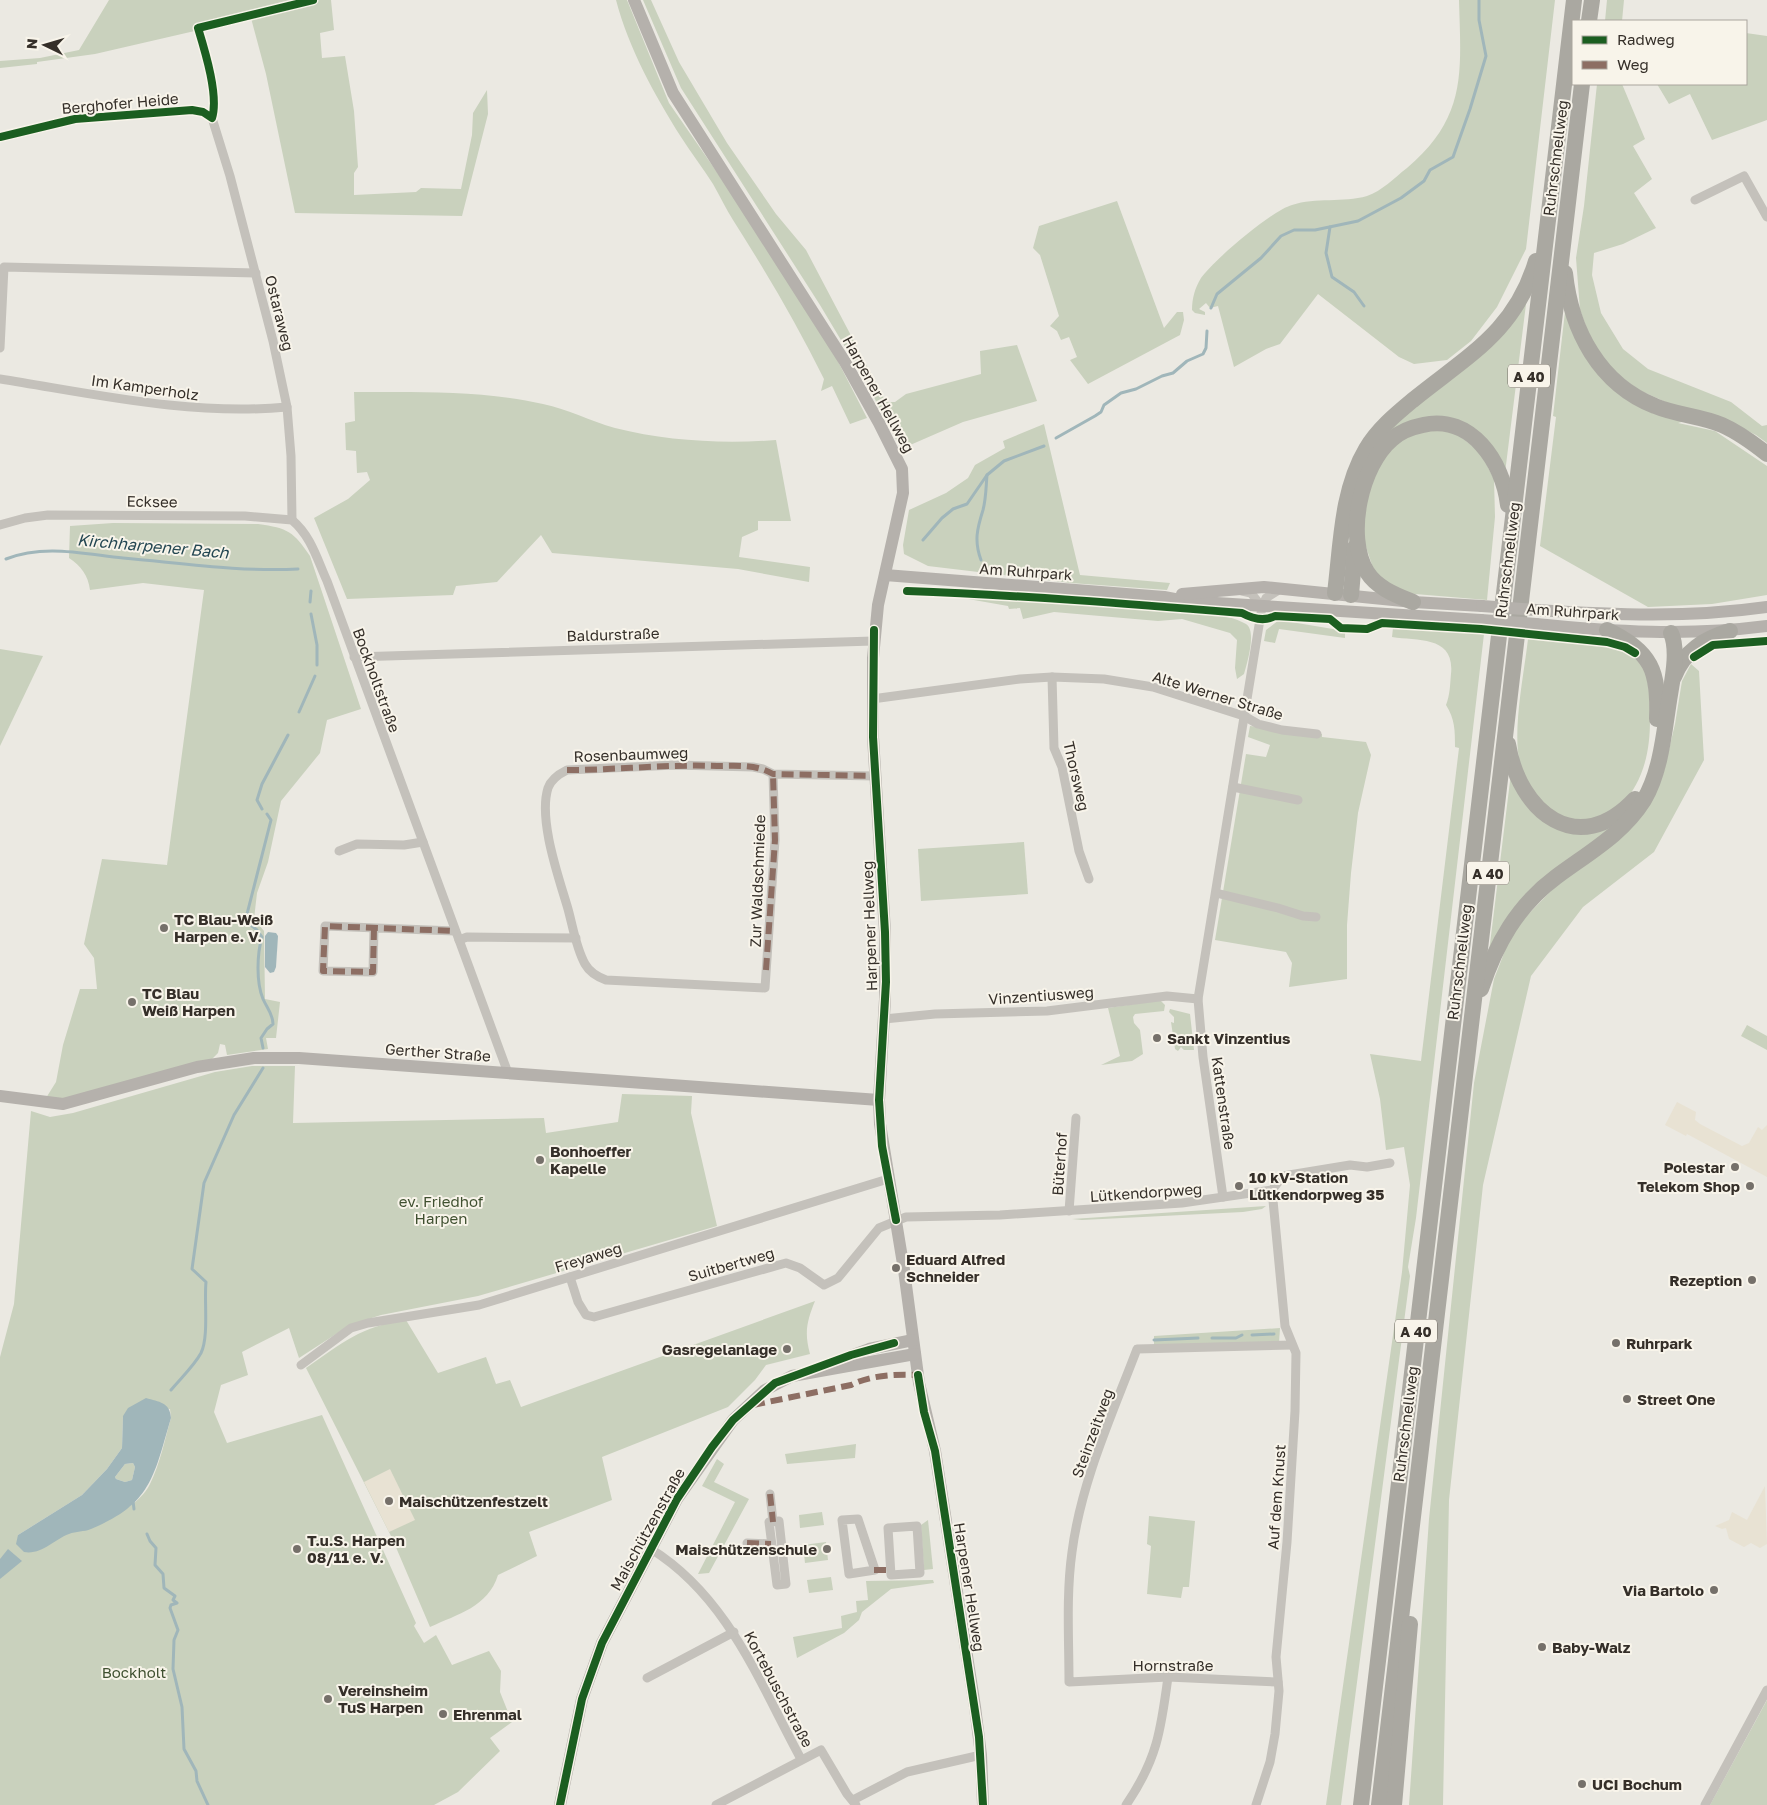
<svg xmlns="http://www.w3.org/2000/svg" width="1767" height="1805" viewBox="0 0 1767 1805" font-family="'Golos Text',sans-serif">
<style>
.green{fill:#c9d1bd;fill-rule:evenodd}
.plaza{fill:#e8e2d3}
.water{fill:#a0b6ba;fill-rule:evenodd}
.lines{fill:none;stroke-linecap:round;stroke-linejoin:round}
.stream{stroke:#a0b6ba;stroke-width:3}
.street{stroke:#c4c1bb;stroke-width:9}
.secondary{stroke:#b5b1ac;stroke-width:12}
.highway{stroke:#aaa8a1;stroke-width:16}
.secondary-bridge{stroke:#b5b1ac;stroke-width:12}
.quiet{stroke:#8d6e63;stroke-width:6;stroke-dasharray:12 6;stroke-linecap:butt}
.cycleway-casing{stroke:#f8f4ea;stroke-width:11}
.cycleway{stroke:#1b5e20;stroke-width:8}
.poi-dot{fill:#75706a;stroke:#f8f4ea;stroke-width:2}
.labels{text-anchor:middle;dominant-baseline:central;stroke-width:4;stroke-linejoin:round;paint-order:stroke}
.shield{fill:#f8f4ea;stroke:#706a63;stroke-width:1}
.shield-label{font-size:14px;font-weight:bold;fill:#352f29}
.street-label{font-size:15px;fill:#352f29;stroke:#f8f4ea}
.poi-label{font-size:15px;font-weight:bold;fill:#352f29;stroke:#f8f4ea;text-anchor:start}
.park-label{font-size:15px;fill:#3f5030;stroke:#f8f4ea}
.water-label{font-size:16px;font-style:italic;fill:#244752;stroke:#f8f4ea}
</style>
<rect width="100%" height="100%" fill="#ebe9e2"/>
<g class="green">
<path d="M109,0h222l3,30 -14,3 2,25 23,-2 9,55 4,56 -4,6v22l62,-3 5,-4 40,1 11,-54 1,-22 14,-23 1,24 -26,102 -167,-3 -29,-139 -15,-56 -156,36 -58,8v2l-37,4v-7l40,-3 39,-8z"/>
<path d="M616,0h11l42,103 79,114 80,125 39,76 -17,6 -18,-38 -11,5 3,-12c-27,-55 -58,-107 -91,-159 -7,-11 -13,-24 -20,-36 -10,-16 -22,-31 -32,-47 -27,-43 -52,-88 -65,-137z"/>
<path d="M643,0h8l28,62 48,81 49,71 30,36 80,152h9l11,-8 75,-20 -1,-23 37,-6 20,56 -74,21 -62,27 -35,-67 -46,-77 -139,-217z"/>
<path d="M1459,0h96l-29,249 -29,58 -26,34 -24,19 -33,4 -15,-7 -81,-63 -38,50 -14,5 -32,18 -16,-61 -8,2 -4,-5 -7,6 6,3v3l-10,-2 -3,-3c0,-12 3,-22 9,-32 13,-18 70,-67 91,-73 24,-8 51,-2 75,-9 15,-5 27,-18 40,-28 60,-51 54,-95 52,-168z"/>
<path d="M1607,0h17l-2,21h-17z"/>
<path d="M1746,33l21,3v84l-55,20 -22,-46 -21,10 -12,-20h89z"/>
<path d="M1597,84h25l23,55 -12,7 19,33 -18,14 22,35 -33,16 -29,9 -2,22 9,38 22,36 25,20 83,33 31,24 5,-1v18l-11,-8 -36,-18 -41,-9 -40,-18 -22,-16 -15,-18 -12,-19 -10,-27 -4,-52 8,-52z"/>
<path d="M1117,201l47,127 13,-16h6l1,8 -4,15 -92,49 -18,-24 7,-3 -8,-20 -8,3 -4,-9 -7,-5 9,-10 -19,-61 -7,-7 6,-22z"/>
<path d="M1527,296l-22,177 -52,-53 -72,25 -33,107 9,-65 28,-54z"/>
<path d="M1566,303l20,51 99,67 -7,2 37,8 52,35v129l-55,9 -64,3 -108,-61 16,-129 -3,-1z"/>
<path d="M354,392c62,0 128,-2 189,12 25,5 47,17 72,24 52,13 107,16 161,12l15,81h-33v9l-16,7 -3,20 71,10 -1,15 -71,-13 -186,-16 -11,-18 -44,47 -41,4 -3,9 -106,4 -33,-81 34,-19 22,-19 -3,-8 -10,1 -1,-22 -10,-1 -1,-27 10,-2z"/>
<path d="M1044,424l36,151 90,8 -3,7 -96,-7 -143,-17 -24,-12 -1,-9 6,-35 37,-17 22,-15 7,-13 30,-17 -2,-7z"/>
<path d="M1431,429l25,4 24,19 14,27 1,38 -8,83 -84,-7 -28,-19 -13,-39 6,-42 12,-31 25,-26z"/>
<path d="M113,523l145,1c30,4 36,8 52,32l51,153 -34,11 -7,33 -39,48 -13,61 -11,31 -3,26 10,12 1,68 15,3 -4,36h-10l2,11 -41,6 -2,-10 -5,-1 -2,9 -7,7 -135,38h-30l10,-16 7,-37 17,-56h17l-3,-31 -10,-14 18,-85 65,6 37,-275 -61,-7 -53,7c-2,-15 -9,-24 -21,-32l1,-32z"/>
<path d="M967,595c63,3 126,9 189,14 22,2 71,3 90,15 11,7 1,39 -2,50l-7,5 -2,-11 2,-28 -7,-7 -48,-14 -24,2 -104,-9 -31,7 -3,-11 -11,1 -1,-3 -40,-7z"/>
<path d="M1279,620l66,11v7l-66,-9 -4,14 -11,-2 2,-11z"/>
<path d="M1393,628l91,6 -68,584 -8,49 2,9 -69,529h-15l76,-533 8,-87 -6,-38 -18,3 -6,-51 -10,-45 51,7 38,-313 -4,-1c0,-16 0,-28 -9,-42 4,-10 4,-20 5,-31 4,-38 -32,-33 -59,-37z"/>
<path d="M1528,639l93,8 26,18c2,36 8,74 -6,109 -26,65 -99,61 -120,-6 -10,-33 3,-93 7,-129z"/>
<path d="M0,649l43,7 -43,90z"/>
<path d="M1691,664l8,7 5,89 -50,92 -71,55 -52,69 -48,209 -34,315 -6,305h-34l20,-286 45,-436 20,-104 19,-49 150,-155 12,-51 7,-43z"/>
<path d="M1250,726l72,8v3l44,5 5,13 -13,58 -7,60 -4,52v54l-58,8 3,-24 -6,-11 -71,-12 31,-186 20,3 4,-12 -22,-8z"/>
<path d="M1511,773l32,47 71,3 -125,129z"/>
<path d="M1024,842l4,52 -107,7 -3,-52z"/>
<path d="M1160,1000l5,5 -1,6 -29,3 -2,3 1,6 6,7 3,24 -11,7 -31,4 19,-9 -12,-48z"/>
<path d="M1170,1009l20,5 4,36h-10l-3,-3 -3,4 -3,-2 -4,-27 3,1v-6l-5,-5z"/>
<path d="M1747,1025l20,11v14l-26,-14z"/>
<path d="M252,1066h43l-2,57 251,-5 2,15 72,-11 4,-28 70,2 -1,17 26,113 -239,70 -97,19 -31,10 -51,33 -10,-30 -47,24 6,23 -27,10 -7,27 13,31 95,-28 94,208 -2,3 10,17 12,-8 16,30 37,-14 12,20 -1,21 12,30 -22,16 10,13 -42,41 -24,13h-434v-448l14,-53 17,-193 19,6 23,-4 142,-41zM170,1409l1,9c-6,21 -11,46 -21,66 -5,10 -14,18 -23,24 -36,27 -67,26 -109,27l64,-40 25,-26 15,-21 1,-32z"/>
<path d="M1266,1206l-4,3 -19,3 -161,8 -10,-1z"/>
<path d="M815,1301c-8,20 -11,31 -5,53l-44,11 -11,15 -27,27 -126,50 10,43 -83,32 8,24 -39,19c-10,32 -40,39 -68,52l-38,-89 -86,-170c38,-26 53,-41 100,-48l32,53 48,-16 10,27 14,-4 11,27z"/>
<path d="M1280,1328l-1,15 -125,2v-9z"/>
<path d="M856,1444l-1,14 -68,6 -2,-10z"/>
<path d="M717,1459l7,5 -10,18 35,17 -40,74 -11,1 37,-72 -33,-16z"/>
<path d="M133,1463l2,4 -3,13 -7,2 -9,-3 -1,-2 10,-13z"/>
<path d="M822,1512l2,13 -24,3 -1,-13z"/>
<path d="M1149,1516l46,5 -6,66h-6l-2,11 -34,-4 4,-48 -4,-2z"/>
<path d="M928,1520l5,49 -9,1 -3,-45z"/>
<path d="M826,1542l2,18 -23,3 -2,-18z"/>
<path d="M831,1577l2,13 -24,3 -2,-13z"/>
<path d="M933,1580l1,3 -43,6 -29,23 -3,8 -15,13 -47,25 -4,-21 49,-9 -1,-12 16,-4 -1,-11 12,-1 -2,-19z"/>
<path d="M1767,1700v105h-57z"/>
</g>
<g class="plaza">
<path d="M1677,1102l19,10 -1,8 5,4 42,22 7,-3 9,-16 9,-10 -9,10 4,3 5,-5v52l-80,-43 -1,2 -21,-11z"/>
<path d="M390,1469l25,51 -26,12 -25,-50z"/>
<path d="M1765,1486l2,58 -7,4 -9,-5 -7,4 -15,-8 -3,-11 -4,1 -7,-3 14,-6 3,-8 15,8z"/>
</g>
<g class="water">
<path d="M268,932l8,1 2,3 -2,31 -2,5 -4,1 -5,-6v-31z"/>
<path d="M146,1398c13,4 24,4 25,20 -17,57 -19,86 -80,111 -7,3 -15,2 -22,5 -16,6 -27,21 -45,18l-8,-8 2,-9 64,-40 25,-26 15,-21 1,-32 5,-8zM133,1463l2,4 -3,13 -7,2 -9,-3 -1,-2 10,-13z"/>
<path d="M8,1549l14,12 -22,18v-20z"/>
</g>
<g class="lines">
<g class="stream">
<path d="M1330,227l-4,26 6,24 22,15 10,14"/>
<path d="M1211,308l6,-14 44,-36 20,-22 13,-6h21l43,-9 43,-23 23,-17 6,-11 23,-13 17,-48 16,-53 -7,-36v-20"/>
<path d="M1056,438l39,-22 6,-4 3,-7 17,-12 15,-4 26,-13 11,-3 14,-12 16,-7 3,-6 1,-17"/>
<path d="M923,540l19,-22 11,-9 14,-5 20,-29 17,-14 40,-15"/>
<path d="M6,559c38,-15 78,-5 117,-1 58,5 117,14 175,11"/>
<path d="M981,560c-7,-19 -4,-31 2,-50 3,-11 3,-23 4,-35"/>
<path d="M310,602l1,-11"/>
<path d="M311,614l6,31v20"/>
<path d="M299,712l16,-36"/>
<path d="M262,809l-5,-9 5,-16 26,-49"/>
<path d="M263,1048l-2,-10 6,-9 6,-5c0,-10 -6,-16 -10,-25 -7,-17 -6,-45 -1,-62l-5,-7 -9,-7 -1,-9 24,-94 -4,-6"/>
<path d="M1252,1335l22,-1"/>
<path d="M1212,1338h24l6,-3"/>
<path d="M1154,1340l44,-2"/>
<path d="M171,1390c9,-11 23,-24 30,-37 8,-16 3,-52 5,-71l-14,-13 12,-86 30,-68 29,-47"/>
<path d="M133,1501l1,8"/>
<path d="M147,1534l3,7 6,7 -1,17 8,9 1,14 11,8 -2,4 4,3 -6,2 -1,3 8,22 -4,10 -1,29 9,38 2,42 12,22 1,10 11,24"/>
</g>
<g class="street">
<path d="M0,137l75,-18 117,-9 11,2 9,6 18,58 43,165 14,66 4,49 1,64"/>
<path d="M1695,200l49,-24 23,41"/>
<path d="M0,348l4,-81 252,6"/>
<path d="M0,379c95,15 190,37 287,28"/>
<path d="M0,525l25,-7 23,-3 197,1 47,4c19,16 25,39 35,61l181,492"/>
<path d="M1242,591l9,2 11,14"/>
<path d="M354,657l519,-16"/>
<path d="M1052,677l2,71 8,19 17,84 10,28"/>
<path d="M872,699l148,-20 32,-2 52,2 49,8 91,29 14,8 24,6 35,4"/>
<path d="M773,774l2,66 -10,148 -159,-8c-8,-3 -16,-7 -21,-16 -9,-16 -12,-37 -17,-55 -9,-31 -30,-89 -20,-121 3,-9 11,-14 19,-18l108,-5 78,2 10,2 10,5 102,2"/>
<path d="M1233,787l65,13"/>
<path d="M339,851l18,-7 47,1 19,-3"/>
<path d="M1216,893l62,15 25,8 13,1"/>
<path d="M374,928l-1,44 -50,-1 2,-45 130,5"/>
<path d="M459,940l8,-3 109,1"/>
<path d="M884,1019l51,-5 112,-3 120,-15 31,3"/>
<path d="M1223,1197l-20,-140 -5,-58 64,-392 4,-9 16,-10"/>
<path d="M1069,1211l7,-93"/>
<path d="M570,1277l8,25 8,13 8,2 192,-54 14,5 24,17 14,-7 41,-50 27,-11 94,-2 182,-12 90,-13 11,-14 67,-11 17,2 23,-4"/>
<path d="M301,1365l50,-37 17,-5 111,-18 409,-126"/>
<path d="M770,1494l3,28"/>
<path d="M858,1519l17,51 -26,4 -7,-54z"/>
<path d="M779,1521l7,63 -9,1 -8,-63z"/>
<path d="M917,1526l3,47 -29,2 -3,-47z"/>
<path d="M747,1543l24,1"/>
<path d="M651,1549c77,48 108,133 150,210"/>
<path d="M647,1678l87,-46"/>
<path d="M1278,1682l-110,-5 -99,5c0,-43 -3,-87 3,-130 9,-70 40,-137 65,-203l155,-4"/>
<path d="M853,1800l54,-28 74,-17"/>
<path d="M716,1805l105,-55 26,44 9,11"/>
<path d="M1126,1805c31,-45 35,-75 42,-128"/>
<path d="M1256,1805l14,-43 5,-28 4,-43 -3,-34 11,-115 8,-131 1,-58 -11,-27 -13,-136"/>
<path d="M1705,1805l62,-115"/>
</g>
<g class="secondary">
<path d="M634,0l39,93 172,269 34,61 23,46 1,24 -25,112 -5,53v79l12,195v67l-6,101 1,24 24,146 15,113 16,68 40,256 6,48 2,50"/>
<path d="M885,575l279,22 21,4 296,19"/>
<path d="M1182,594l82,-7 149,15 69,4"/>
<path d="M1536,610c78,5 154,8 231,-3"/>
<path d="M1536,624c77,8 154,12 231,2"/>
<path d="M0,1096l63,8 134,-37 57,-9h45l580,42"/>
<path d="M826,1365l43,-16 44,-9"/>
<path d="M560,1805l22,-106 20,-56 75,-144 56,-79 32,-30 27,-14 123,-22"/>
</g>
<g class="highway">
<path d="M1589,21l3,-21"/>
<path d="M1565,273c6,57 34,111 90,133 21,9 46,10 67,19 16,7 31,18 45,29"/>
<path d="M1335,593c6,-47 6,-102 31,-144 12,-20 29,-34 47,-49 54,-44 102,-68 123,-139"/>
<path d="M1351,595l4,-48"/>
<path d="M1413,602c-17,-7 -36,-14 -46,-30 -22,-36 -6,-107 25,-133 8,-7 21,-12 31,-14 48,-11 80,37 85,80"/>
<path d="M1607,630c45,22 52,41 50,89"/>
<path d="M1674,677c10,-26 30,-38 56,-46"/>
<path d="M1508,744c11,68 70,116 127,55"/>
<path d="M1481,989c15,-45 36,-83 75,-112 32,-24 66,-42 88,-77 17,-29 20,-67 25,-99 3,-20 10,-50 2,-68"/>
<path d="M1361,1805l213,-1805"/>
<path d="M1379,1805l203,-1721"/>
<path d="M1394,1805l16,-181"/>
</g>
<g class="secondary-bridge">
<path d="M1482,606l54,4"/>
<path d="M1481,620l55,4"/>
</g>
<g class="quiet">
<path d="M567,770c50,0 100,-6 150,-4 19,0 39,-2 56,8l102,2"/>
<path d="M374,928l-1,44 -50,-1 2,-45 130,5"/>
<path d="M766,970l9,-130 -2,-66"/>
<path d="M753,1405l98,-20c20,-10 45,-11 67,-10"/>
<path d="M770,1494l3,28"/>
<path d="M747,1543l24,1"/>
<path d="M874,1570h16"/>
</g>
<g class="cycleway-casing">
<g id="cycleway">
<path d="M0,137l75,-18 117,-9 11,2 9,6c7,-22 -7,-67 -14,-90l115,-28"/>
<path d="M907,591c112,4 224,13 335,22 11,6 22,9 33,3l55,3 11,9 26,1 15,-6 99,6 126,13 18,5 10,6"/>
<path d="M874,630l-1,107 12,195 1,50 -7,118 3,46 14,74"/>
<path d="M1694,657l19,-12 54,-4"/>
<path d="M918,1375l6,37 11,39 44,286 4,68"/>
<path d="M560,1805l22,-106 20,-56 75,-144 35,-52 21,-27 42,-37 76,-28 43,-12"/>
</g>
</g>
<use href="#cycleway" class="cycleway"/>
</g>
<g class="poi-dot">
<circle cx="164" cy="928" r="5"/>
<circle cx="132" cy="1002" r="5"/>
<circle cx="1157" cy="1038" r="5"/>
<circle cx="540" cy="1160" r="5"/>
<circle cx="1735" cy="1167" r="5"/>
<circle cx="1239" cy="1186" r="5"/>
<circle cx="1750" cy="1186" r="5"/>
<circle cx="896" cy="1268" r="5"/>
<circle cx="1752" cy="1280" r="5"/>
<circle cx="1616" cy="1343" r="5"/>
<circle cx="787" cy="1349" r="5"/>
<circle cx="1627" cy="1399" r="5"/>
<circle cx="389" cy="1501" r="5"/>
<circle cx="297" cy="1549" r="5"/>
<circle cx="827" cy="1549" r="5"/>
<circle cx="1714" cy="1590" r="5"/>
<circle cx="1542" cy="1647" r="5"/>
<circle cx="328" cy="1699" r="5"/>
<circle cx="443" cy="1714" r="5"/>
<circle cx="1582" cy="1784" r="5"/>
</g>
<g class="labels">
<g class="shield">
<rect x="1508" y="364.5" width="42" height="23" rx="4"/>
<rect x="1467" y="861.5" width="42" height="23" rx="4"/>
<rect x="1395" y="1319.5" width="42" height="23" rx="4"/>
</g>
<g class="shield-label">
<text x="1529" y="376">A 40</text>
<text x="1488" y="873">A 40</text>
<text x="1416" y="1331">A 40</text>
</g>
<g class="street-label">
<text transform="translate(120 103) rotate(-5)">Berghofer Heide</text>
<text transform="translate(1555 158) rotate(-83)">Ruhrschnellweg</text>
<text transform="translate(280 313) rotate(76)">Ostaraweg</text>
<text transform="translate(145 387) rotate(8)">Im Kamperholz</text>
<text transform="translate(879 394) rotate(61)">Harpener Hellweg</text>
<text transform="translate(152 501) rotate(1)">Ecksee</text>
<text transform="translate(1507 560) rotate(-83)">Ruhrschnellweg</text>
<text transform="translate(1026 571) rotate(4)">Am Ruhrpark</text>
<text transform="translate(1573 611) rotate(4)">Am Ruhrpark</text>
<text transform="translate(613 634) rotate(-2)">Baldurstraße</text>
<text transform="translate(377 680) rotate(70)">Bockholtstraße</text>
<text transform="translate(1218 695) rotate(17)">Alte Werner Straße</text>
<text transform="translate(631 754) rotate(-2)">Rosenbaumweg</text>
<text transform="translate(1077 776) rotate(77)">Thorsweg</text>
<text transform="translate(757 881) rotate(-88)">Zur Waldschmiede</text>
<text transform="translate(869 926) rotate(-92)">Harpener Hellweg</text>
<text transform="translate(1459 962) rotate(-83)">Ruhrschnellweg</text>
<text transform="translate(1041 995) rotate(-4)">Vinzentiusweg</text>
<text transform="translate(438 1052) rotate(4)">Gerther Straße</text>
<text transform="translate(1224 1103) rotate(82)">Kattenstraße</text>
<text transform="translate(1059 1164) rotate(-86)">Büterhof</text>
<text transform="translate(1146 1192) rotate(-4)">Lütkendorpweg</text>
<text transform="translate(588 1257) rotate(-17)">Freyaweg</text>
<text transform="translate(731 1264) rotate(-16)">Suitbertweg</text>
<text transform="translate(1405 1424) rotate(-83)">Ruhrschnellweg</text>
<text transform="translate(1092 1433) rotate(-70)">Steinzeitweg</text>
<text transform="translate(1276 1497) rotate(-86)">Auf dem Knust</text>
<text transform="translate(647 1529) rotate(-61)">Maischützenstraße</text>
<text transform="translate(970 1587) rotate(81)">Harpener Hellweg</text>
<text x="1173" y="1665">Hornstraße</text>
<text transform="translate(779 1689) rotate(62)">Kortebuschstraße</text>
</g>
<g class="poi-label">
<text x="174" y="919">TC Blau-Weiß<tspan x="174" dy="17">Harpen e. V.</tspan></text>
<text x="142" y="993">TC Blau<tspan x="142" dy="17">Weiß Harpen</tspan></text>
<text x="1167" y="1038">Sankt Vinzentius</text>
<text x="550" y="1151">Bonhoeffer<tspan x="550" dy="17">Kapelle</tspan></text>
<text x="1725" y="1167" text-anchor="end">Polestar</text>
<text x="1249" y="1177">10 kV-Station<tspan x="1249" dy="17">Lütkendorpweg 35</tspan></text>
<text x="1740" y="1186" text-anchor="end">Telekom Shop</text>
<text x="906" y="1259">Eduard Alfred<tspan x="906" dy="17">Schneider</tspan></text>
<text x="1742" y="1280" text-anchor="end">Rezeption</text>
<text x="1626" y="1343">Ruhrpark</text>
<text x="777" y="1349" text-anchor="end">Gasregelanlage</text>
<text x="1637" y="1399">Street One</text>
<text x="399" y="1501">Maischützenfestzelt</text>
<text x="307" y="1540">T.u.S. Harpen<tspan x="307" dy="17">08/11 e. V.</tspan></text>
<text x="817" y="1549" text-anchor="end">Maischützenschule</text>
<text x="1704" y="1590" text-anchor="end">Via Bartolo</text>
<text x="1552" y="1647">Baby-Walz</text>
<text x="338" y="1690">Vereinsheim<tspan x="338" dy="17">TuS Harpen</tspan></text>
<text x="453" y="1714">Ehrenmal</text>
<text x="1592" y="1784">UCI Bochum</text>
</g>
<g class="park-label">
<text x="441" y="1201">ev. Friedhof<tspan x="441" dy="17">Harpen</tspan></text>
<text x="134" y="1672">Bockholt</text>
</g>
<g class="water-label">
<text transform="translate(153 546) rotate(5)">Kirchharpener Bach</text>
</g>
</g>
<rect x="1572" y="20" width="175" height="65" fill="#f8f4ea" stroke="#aaa59d"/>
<rect x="1582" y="36" width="25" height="8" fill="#1b5e20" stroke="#aaa59d"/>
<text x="1617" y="45" font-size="15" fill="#352f29">Radweg</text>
<rect x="1582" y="61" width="25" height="8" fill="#8d6e63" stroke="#aaa59d"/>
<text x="1617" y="70" font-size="15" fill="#352f29">Weg</text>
<g transform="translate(45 45) rotate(275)" stroke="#f8f4ea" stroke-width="4" paint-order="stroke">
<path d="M0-4L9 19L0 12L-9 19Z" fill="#352f29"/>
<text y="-8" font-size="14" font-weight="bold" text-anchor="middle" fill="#352f29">N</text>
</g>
</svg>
